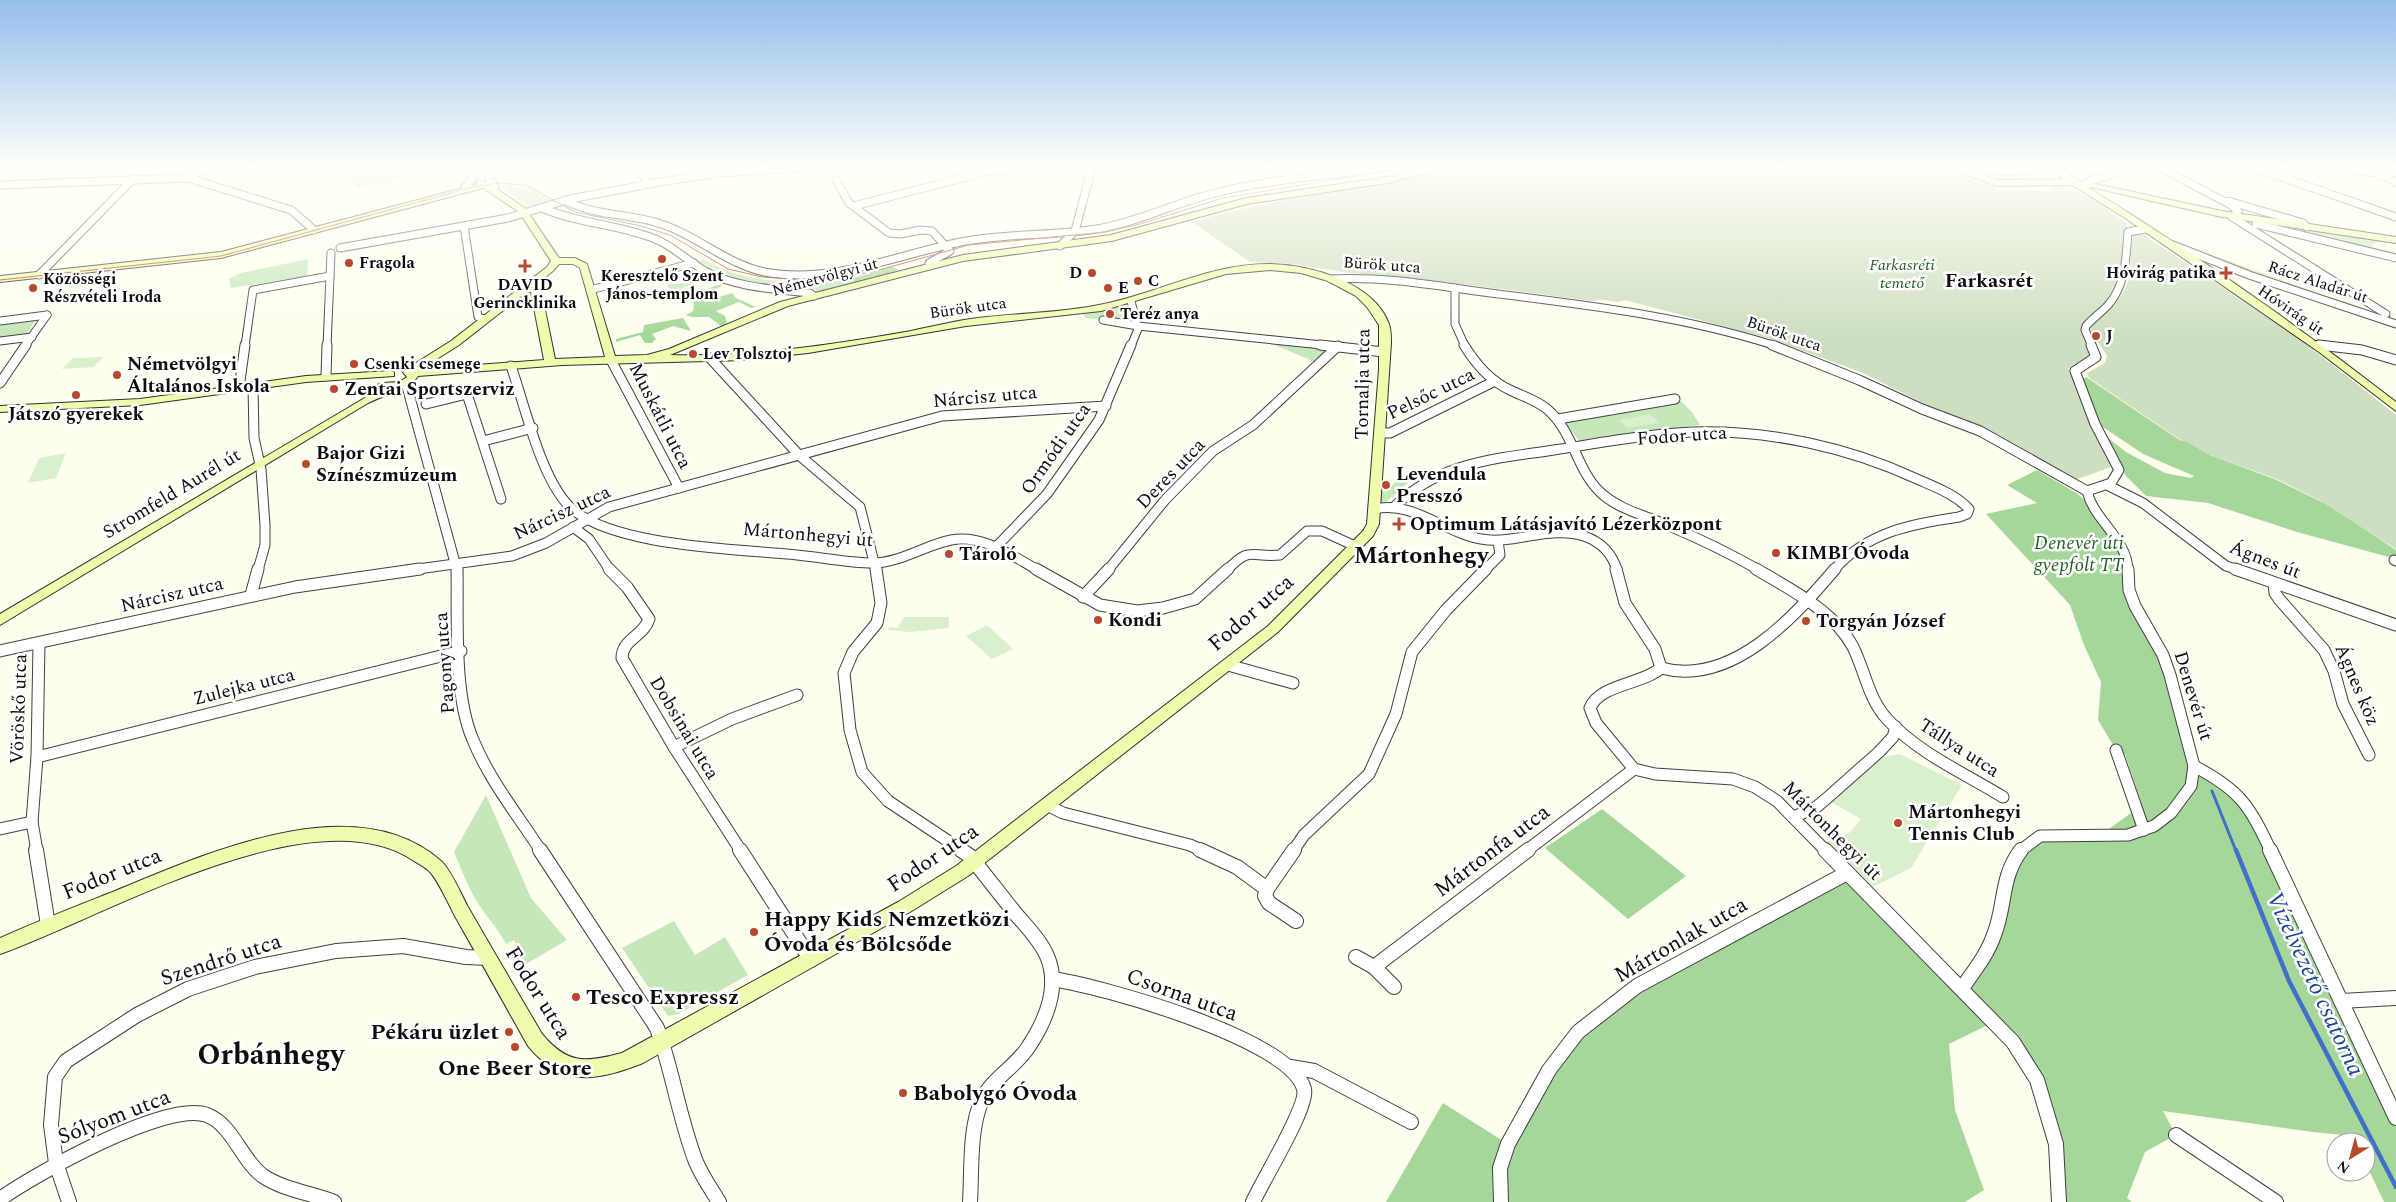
<svg xmlns="http://www.w3.org/2000/svg" width="2396" height="1202" viewBox="0 0 2396 1202" font-family="Spectral,serif">
<style>
.green{fill:#c6e7ba}
.forest{fill:#a6d79a}
.cemetery{fill:#cedfc1}
.pitch{fill:#daefcb}
.lines{fill:none;stroke-linecap:round;stroke-linejoin:round}
.stream-far1{stroke:#4070c7;stroke-width:3}
.stream{stroke:#4070c7;stroke-width:4.5}
.street-far3-casing{stroke:#414141;stroke-width:9}
.street-far2-casing{stroke:#414141;stroke-width:11}
.street-far1-casing{stroke:#414141;stroke-width:13}
.street-casing{stroke:#414141;stroke-width:16}
.secondary-casing{stroke:#303030;stroke-width:2}
.street-far3{stroke:#fff;stroke-width:7}
.street-far2{stroke:#fff;stroke-width:9}
.street-far1{stroke:#fff;stroke-width:11}
.street{stroke:#fff;stroke-width:14}
.secondary{fill:#f1fbad;fill-rule:evenodd}
.tram{stroke:#b8482c;stroke-width:1}
.poi-dot{fill:#b8482c;stroke:#fff;stroke-width:2}
.labels{text-anchor:middle;dominant-baseline:central;stroke-width:5;stroke-linejoin:round;paint-order:stroke}
.far-poi-label{font-size:16px;font-weight:bold;fill:#0e0e0e;stroke:#fff;text-anchor:start}
.far-street-label{font-size:16px;fill:#0e0e0e;stroke:#fff}
.far-park-label{font-size:16px;font-style:italic;fill:#216323;stroke:#fff}
.poi-label{font-size:19px;font-weight:bold;fill:#0e0e0e;stroke:#fff;text-anchor:start}
.street-label{font-size:19px;fill:#0e0e0e;stroke:#fff}
.park-label{font-size:19px;font-style:italic;fill:#216323;stroke:#fff}
.far-district-label{font-size:20px;font-weight:bold;fill:#0e0e0e;stroke:#fff}
.near-street-label{font-size:22px;fill:#0e0e0e;stroke:#fff}
.near-poi-label{font-size:22px;font-weight:bold;fill:#0e0e0e;stroke:#fff;text-anchor:start}
.district-label{font-size:24px;font-weight:bold;fill:#0e0e0e;stroke:#fff}
.near-water-label{font-size:24px;font-style:italic;fill:#1c449a;stroke:#fff}
.near-district-label{font-size:29px;font-weight:bold;fill:#0e0e0e;stroke:#fff}
</style>
<rect width="100%" height="100%" fill="#fefeef"/>
<g class="green">
<path d="M503,184l27,3 21,14c-5,2 -13,7 -19,6 -10,-2 -24,-14 -30,-21z"/>
<path d="M2245,220l135,20 -9,6 2,1 -1,2z"/>
<path d="M2163,237l132,48 -6,3 -59,-25 -17,-4 1,-2 -37,-12z"/>
<path d="M308,259l-1,17 -76,12 -2,-9 12,-6z"/>
<path d="M703,259c46,27 96,24 147,20l5,4 -39,9v-3c-23,-3 -51,1 -73,-8 -11,-4 -36,-17 -46,-19z"/>
<path d="M667,274l5,10h6l25,-6 1,2 -24,9 7,7 -11,4 -14,-25z"/>
<path d="M1131,301l6,22 -34,-6 -3,3 -14,-2 -4,-6z"/>
<path d="M36,320l-9,13 -27,5v-14z"/>
<path d="M1278,343l52,5 -15,14 -38,-16z"/>
<path d="M1681,401l11,11 8,13 -112,14 -3,3h-5l-15,-19 4,-3z"/>
<path d="M1406,477l5,3 -25,22h-7l1,-11 6,1 12,-13z"/>
<path d="M486,795l45,103 36,42 -48,28 -8,-15 8,-4 -5,-9 -8,4c-8,-15 -19,-27 -29,-42 -9,-15 -16,-34 -23,-50z"/>
<path d="M674,921l21,34 30,-18 23,38 -70,39 -10,2 -46,-68z"/>
</g>
<g class="forest">
<path d="M893,267l5,2 -1,2 -42,12 -5,-4z"/>
<path d="M717,285h6l-20,11 6,4 23,-7 4,5 20,9 -5,1 -12,-6 -23,9 9,5 2,7 -6,3 -12,-9h-17l-6,-2 7,-4 1,-7 -3,-8z"/>
<path d="M683,318l8,13 -18,-5 -21,8 4,5 -4,4h-7l-5,-8 -24,7v-3l27,-7 1,-7z"/>
<path d="M2086,377l95,64h5l24,14 67,25 53,26 66,44v9l-99,-27 -89,-29 -62,-7 -20,-20 -23,-42 23,18 39,21 26,5 3,-2 -51,-22 -46,-31 -16,-43z"/>
<path d="M2037,470l41,24 32,33 11,17 8,46 34,65 31,111 49,32 153,326v78h-12l-18,-38v-22h-11l-3,-6 -39,-4 -150,-21 13,24 -31,17 -18,46 5,4h-73l-3,-58 -19,-64 -43,-58 -45,22 6,66 29,80 -19,12h-579l57,-99 65,41 70,-112 59,-46 210,-113 114,114 22,-28 28,-96 29,-27 55,3 47,-34 -17,-51 -9,-4 -18,-30 3,-38 -17,-37 -14,-40 -84,-91 51,-11 -30,-18z"/>
<path d="M1602,809l84,67 -58,43 -83,-71z"/>
</g>
<g class="cemetery">
<path d="M398,167h48l3,2 -92,19 -8,-13z"/>
<path d="M1465,167h477l52,20 5,4c19,-2 35,1 55,0l-5,-4c30,-2 54,20 78,36l-4,46 -11,28 -32,35 3,2 9,21 -24,14 3,3 40,95 -36,13 -103,-56 -40,-16 -71,-36 -93,-34 -143,-38c-11,5 -21,-3 -32,1l-131,-17 -119,-12 -50,-8 -43,-2 -58,-40c89,-27 182,-34 273,-55z"/>
<path d="M2133,233h8l161,108 94,74v134l-79,-50 -40,-20 -67,-24 -24,-14h-4l-93,-63 -2,-5 18,-10 2,-7 -17,-27c15,-17 38,-32 40,-57 1,-13 1,-25 3,-39z"/>
</g>
<g class="pitch">
<path d="M104,357l-11,10 -31,2 11,-11z"/>
<path d="M1650,414l9,9 -32,5 -8,-8z"/>
<path d="M66,453l-10,25 -28,5 11,-25z"/>
<path d="M904,617h45v11l-39,4 -22,-2 1,-3 9,1z"/>
<path d="M987,625l26,24 -21,10 -26,-23z"/>
<path d="M1900,754l62,31 -51,83 -42,21 -45,-46 25,-10 12,-14 -35,-20 42,-39z"/>
</g>
<g class="lines">
<path class="stream-far1" d="M2212,791l24,60"/>
<path class="stream" d="M2236,850l53,131 107,206"/>
<g class="street-far3-casing">
<g id="street-far3">
<path d="M459,167l15,10"/>
<path d="M636,167l13,17"/>
<path d="M1283,167l9,13"/>
<path d="M1968,167l10,4 1,5"/>
<path d="M2159,167l72,38 7,6 -4,5"/>
<path d="M2253,167l143,50"/>
<path d="M2337,167l40,6 19,-1"/>
<path d="M2378,174l18,8"/>
<path d="M188,178l13,-7 17,-4"/>
<path d="M836,180l13,23 40,30 11,1 21,-4 11,1 18,20 -21,12v3"/>
<path d="M2089,184v-3l24,-7 7,-7"/>
<path d="M0,185l188,-7 103,32 23,20"/>
<path d="M564,200c30,16 63,13 94,23 40,12 71,44 112,50 68,10 131,-20 196,-32 43,-8 88,-5 131,-12 41,-7 78,-26 118,-36 55,-14 112,-17 168,-26"/>
<path d="M2228,201l75,22 4,4"/>
<path d="M854,206l132,-34 42,-5"/>
<path d="M542,208c35,15 72,16 108,29 21,7 36,23 55,34 32,17 70,18 105,22l4,3"/>
<path d="M2234,216l-2,1 154,97"/>
<path d="M2256,224l140,34"/>
<path d="M464,226l14,91 7,2"/>
<path d="M2173,245l76,30 147,49"/>
<path d="M1060,246l15,-15 17,-64"/>
<path d="M340,248l168,-30 62,-19 90,-17 58,-9 100,-6"/>
<path d="M39,275l94,-96"/>
<path d="M1331,279c52,-3 107,7 159,14 97,12 192,23 286,53"/>
<path d="M1455,288v36l10,22"/>
<path d="M590,290l104,-27"/>
<path d="M1103,320l35,6 194,20"/>
<path d="M0,321l47,-6"/>
<path d="M0,341l32,-4"/>
<path d="M2317,345l13,1"/>
<path d="M25,346l22,-31"/>
<path d="M245,346l8,-56 77,-14"/>
<path d="M327,346l4,-93"/>
<path d="M1131,346l7,-17 -7,-28"/>
<path d="M2092,346l-7,-16 1,-4c7,-8 16,-14 23,-22 17,-20 17,-47 19,-72l18,-3"/>
</g>
</g>
<g class="street-far2-casing">
<g id="street-far2">
<path d="M1320,345l64,7"/>
<path d="M1464,345c11,18 26,36 46,45 12,6 26,10 37,19 26,22 29,59 52,82 18,18 45,24 68,34 31,13 62,28 92,45"/>
<path d="M1772,345l87,35 63,29 58,22 107,60"/>
<path d="M2319,345l43,5 34,10"/>
<path d="M710,358l89,97 61,52 16,63"/>
<path d="M611,360l68,128"/>
<path d="M511,366c14,40 29,109 57,139 39,42 172,44 229,50 22,2 58,9 79,8 27,-2 50,-18 75,-23 32,-6 61,16 87,30"/>
<path d="M326,376l1,-31"/>
<path d="M0,383l26,-38"/>
<path d="M406,383l51,187"/>
<path d="M253,386l1,52 7,31 4,56v20l-7,25"/>
<path d="M239,388l6,-43"/>
<path d="M426,404l41,-10 34,105"/>
<path d="M1558,419l117,-20"/>
<path d="M1379,433h11l105,-52"/>
<path d="M483,441l50,-13"/>
<path d="M2109,486l34,17 83,63 13,4"/>
<path d="M2087,491l24,-8 8,-13 -24,-46 -20,-53 21,-14 -5,-12"/>
<path d="M2087,491c7,30 40,47 41,79"/>
<path d="M1394,507c46,-45 100,-48 160,-57 46,-7 93,-16 139,-18 77,-2 155,15 224,47 18,8 38,15 52,30l-2,5 -8,3c-48,7 -92,15 -125,53"/>
<path d="M1375,509c37,-9 70,24 106,30 34,6 68,-14 103,-3 17,6 28,17 33,34"/>
<path d="M573,527l16,12 21,31"/>
<path d="M996,547l51,-53 52,-74 32,-75"/>
<path d="M2394,560l2,1"/>
<path d="M411,570l101,-14 34,-13 63,-36 333,-91 164,-10"/>
<path d="M1108,570l57,-70 48,-49 40,-26 85,-79"/>
<path d="M1227,570c24,-25 23,-12 53,-15l27,-24h15l33,15"/>
<path d="M1485,570l15,-15 -2,-14"/>
</g>
</g>
<g class="street-far1-casing">
<g id="street-far1">
<path d="M457,569c1,50 -4,125 16,171 17,41 44,74 68,111"/>
<path d="M609,569l18,18 22,32c-5,17 -27,20 -27,39l52,89 67,104"/>
<path d="M876,569l5,34 -4,20 -24,29 -9,21 6,57 12,42 26,29 75,50"/>
<path d="M1036,569l64,36 37,6 26,-3 32,-9 33,-30"/>
<path d="M1616,569l9,34 30,46 6,19c-20,17 -61,16 -71,40l6,15 38,46 21,5 78,5 22,8 22,14 49,50"/>
<path d="M1756,569c34,20 78,42 97,78 12,24 15,51 34,72 31,34 77,54 116,78"/>
<path d="M2235,569l161,56"/>
<path d="M2274,584l1,9 4,6 45,51 10,21 9,33 26,51"/>
<path d="M251,595l7,-26"/>
<path d="M1083,597l26,-28"/>
<path d="M0,651l295,-64 125,-18"/>
<path d="M1228,665l65,18"/>
<path d="M1661,668c71,19 133,-51 174,-99"/>
<path d="M674,747l58,-28 65,-24"/>
<path d="M2116,750l28,80"/>
<path d="M37,757l424,-106"/>
<path d="M2194,766c46,24 55,39 77,85"/>
<path d="M1047,805l16,8 127,32 13,6"/>
<path d="M1793,817l22,-9 11,-9 53,-47 14,-15 3,-10"/>
<path d="M0,829l32,-7"/>
<path d="M37,851l-5,-29 5,-65 2,-114"/>
<path d="M1293,851l11,-16 65,-61 27,-60 16,-62 34,-42 40,-41"/>
<path d="M1526,851l108,-82"/>
<path d="M2020,851l20,-15 88,-1 26,-9 17,-13 20,-27 3,-20 -24,-91 -7,-20 -28,-49 -6,-16 -1,-21"/>
</g>
</g>
<g class="street-casing">
<g id="street">
<path d="M36,850l12,75"/>
<path d="M540,850l117,178c16,44 22,90 39,134 6,14 15,27 23,40"/>
<path d="M740,850l71,110"/>
<path d="M961,850l9,6c15,19 30,38 45,57 11,13 25,27 32,43 13,30 -1,64 -18,90 -12,20 -37,32 -47,54 -13,28 -10,71 -12,102"/>
<path d="M1200,850l37,17 30,22"/>
<path d="M1294,850l-27,39 -2,7 4,7 27,18"/>
<path d="M1825,850l188,192 24,38 19,64 3,58"/>
<path d="M2270,850l126,268"/>
<path d="M1356,957l18,10"/>
<path d="M1052,979c49,7 239,60 252,110 5,17 -42,92 -51,113"/>
<path d="M1394,987l-20,-20 154,-117"/>
<path d="M1962,988c12,-17 25,-33 32,-53 12,-30 6,-57 27,-85"/>
<path d="M2341,1001l55,-3"/>
<path d="M1291,1067l23,4 97,51"/>
<path d="M2176,1135l100,67"/>
<path d="M0,1199c35,-25 167,-99 207,-84 26,10 34,45 56,61 21,14 48,17 71,26"/>
<path d="M69,1202l-13,-39 -5,-38 4,-48 11,-16 71,-46 51,-26 67,-22 81,-16 67,-5 63,11 22,1"/>
<path d="M1501,1202l-1,-34 8,-24 41,-74 29,-38 59,-46 210,-113"/>
</g>
</g>
<g class="secondary-casing">
<g id="secondary">
<path d="M474,167h8l-10,19 5,-2v-4l10,2 -2,-5 1,-10h8l-1,10 6,10 -1,3 27,18 34,50h16l12,6 28,92 32,-1 22,-6 111,-47 183,-47 148,-20 135,-37 141,-21 48,-10h16l-64,16 -140,21 -135,37 -149,20 -175,45 -118,49c81,2 162,-10 241,-24 18,-4 36,-8 53,-11 45,-7 90,-6 135,-15 58,-11 111,-42 172,-41 39,1 103,18 118,60 2,6 2,13 2,19l-12,181 -6,12 -95,96 -310,244 -58,36 -267,151c-46,18 -80,25 -115,-17 -24,-43 -48,-86 -72,-128 -7,-13 -17,-36 -26,-46 -5,-5 -11,-8 -16,-11 -100,-69 -312,57 -414,93v-16c38,-17 77,-32 115,-47 90,-37 240,-106 326,-30 10,9 20,33 27,46 24,42 49,84 74,127 25,30 43,29 80,19l276,-151 58,-36 312,-240 95,-95 4,-7 12,-155v-44l-12,-18 -11,-11 -28,-15 -27,-8 -31,-3 -44,4 -125,37 -135,15 -158,27 -64,7 -182,5 -144,11c-6,11 -36,20 -50,27l-368,222v-11l380,-225 -3,-3 2,-2c11,-3 19,1 28,-7l-5,-6 1,-2 5,-1 43,-27 96,-74 4,-6 -32,-49 -36,-24 -262,70 -221,24v-6l221,-24 242,-64 -2,-2 5,-5zM559,264h14l7,4 25,89 -50,2 -14,-69 -7,-4 19,-15zM528,291l3,1 13,68 -123,9 38,-24z"/>
<path d="M1945,167h13l40,13 65,-1 -11,-12h9l16,13 145,31 174,26v6l-174,-26 -136,-31c107,66 211,139 310,216v9l-77,-59 -194,-134 -53,-33 -75,1z"/>
<path d="M390,371l4,1v4l-88,6 -166,23 -140,7v-6l140,-7 166,-23z"/>
</g>
</g>
<use href="#street-far3" class="street-far3"/>
<use href="#street-far2" class="street-far2"/>
<use href="#street-far1" class="street-far1"/>
<use href="#street" class="street"/>
<use href="#secondary" class="secondary"/>
<g class="tram">
<path d="M1955,167c27,9 62,12 90,4v-4"/>
<path d="M0,280l221,-24 252,-69 25,-4 28,2 49,27 66,14 29,9 58,34 34,8 44,3 66,-8 97,-27 137,-13 34,-8 83,-26 189,-31"/>
</g>
</g>
<linearGradient id="sky" x2="0" y2="1"><stop stop-color="#94beec"/><stop offset="0.5" stop-color="#fffff8"/><stop offset="1" stop-color="#fffff8" stop-opacity="0"/></linearGradient>
<rect width="2396" height="335" fill="url(#sky)"/>
<g class="poi-dot">
<circle cx="662" cy="259" r="5"/>
<circle cx="349" cy="263" r="5"/>
<path d="M522.5 258.5h5v5h5v5h-5v5h-5v-5h-5v-5h5z"/>
<circle cx="1092" cy="273" r="5"/>
<path d="M2223.5 265.5h5v5h5v5h-5v5h-5v-5h-5v-5h5z"/>
<circle cx="1138" cy="281" r="5"/>
<circle cx="33" cy="288" r="5"/>
<circle cx="1108" cy="288" r="5"/>
<circle cx="1110" cy="314" r="5"/>
<circle cx="2096" cy="336" r="5"/>
<circle cx="693" cy="354" r="5"/>
<circle cx="354" cy="364" r="5"/>
<circle cx="117" cy="375" r="5"/>
<circle cx="334" cy="389" r="5"/>
<circle cx="76" cy="395" r="5"/>
<circle cx="306" cy="464" r="5"/>
<circle cx="1386" cy="485" r="5"/>
<path d="M1396.5 516.5h5v5h5v5h-5v5h-5v-5h-5v-5h5z"/>
<circle cx="1776" cy="553" r="5"/>
<circle cx="949" cy="554" r="5"/>
<circle cx="1098" cy="620" r="5"/>
<circle cx="1806" cy="621" r="5"/>
<circle cx="1898" cy="823" r="5"/>
<circle cx="754" cy="932" r="5"/>
<circle cx="576" cy="997" r="5"/>
<circle cx="509" cy="1032" r="5"/>
<circle cx="515" cy="1047" r="5"/>
<circle cx="903" cy="1093" r="5"/>
</g>
<g class="labels">
<g class="far-poi-label">
<text x="359" y="263">Fragola</text>
<text x="1082" y="273" text-anchor="end">D</text>
<text x="2216" y="273" text-anchor="end">Hóvirág patika</text>
<text x="662" y="276" text-anchor="middle">Keresztelő Szent<tspan x="662" dy="18">János-templom</tspan></text>
<text x="43" y="279">Közösségi<tspan x="43" dy="18">Részvételi Iroda</tspan></text>
<text x="1148" y="281">C</text>
<text x="525" y="285" text-anchor="middle">DAVID<tspan x="525" dy="18">Gerincklinika</tspan></text>
<text x="1118" y="288">E</text>
<text x="1120" y="314">Teréz anya</text>
<text x="2106" y="336">J</text>
<text x="703" y="354">Lev Tolsztoj</text>
<text x="364" y="364">Csenki csemege</text>
</g>
<g class="far-street-label">
<text transform="translate(1382 265) rotate(4)">Bürök utca</text>
<text transform="translate(825 277) rotate(-15)">Németvölgyi út</text>
<text transform="translate(2318 282) rotate(18)">Rácz Aladár út</text>
<text transform="translate(968 308) rotate(-8)">Bürök utca</text>
<text transform="translate(2291 310) rotate(34)">Hóvirág út</text>
<text transform="translate(1784 334) rotate(19)">Bürök utca</text>
</g>
<g class="far-park-label">
<text x="1902" y="265">Farkasréti<tspan x="1902" dy="18">temető</tspan></text>
</g>
<g class="poi-label">
<text x="127" y="364">Németvölgyi<tspan x="127" dy="22">Általános Iskola</tspan></text>
<text x="344" y="389">Zentai Sportszerviz</text>
<text x="76" y="414" text-anchor="middle">Játszó gyerekek</text>
<text x="316" y="453">Bajor Gizi<tspan x="316" dy="22">Színészmúzeum</tspan></text>
<text x="1396" y="474">Levendula<tspan x="1396" dy="22">Presszó</tspan></text>
<text x="1410" y="524">Optimum Látásjavító Lézerközpont</text>
<text x="1786" y="553">KIMBI Óvoda</text>
<text x="959" y="554">Tároló</text>
<text x="1108" y="620">Kondi</text>
<text x="1816" y="621">Torgyán József</text>
<text x="1908" y="812">Mártonhegyi<tspan x="1908" dy="22">Tennis Club</tspan></text>
</g>
<g class="street-label">
<text transform="translate(1363 384) rotate(-89)">Tornalja utca</text>
<text transform="translate(1431 394) rotate(-26)">Pelsőc utca</text>
<text transform="translate(985 397) rotate(-5)">Nárcisz utca</text>
<text transform="translate(660 416) rotate(63)">Muskátli utca</text>
<text transform="translate(1682 436) rotate(-4)">Fodor utca</text>
<text transform="translate(1056 449) rotate(-55)">Ormódi utca</text>
<text transform="translate(1171 474) rotate(-46)">Deres utca</text>
<text transform="translate(172 494) rotate(-31)">Stromfeld Aurél út</text>
<text transform="translate(562 513) rotate(-25)">Nárcisz utca</text>
<text transform="translate(808 535) rotate(5)">Mártonhegyi út</text>
<text transform="translate(2265 560) rotate(21)">Ágnes út</text>
<text transform="translate(172 595) rotate(-13)">Nárcisz utca</text>
<text transform="translate(445 663) rotate(-94)">Pagony utca</text>
<text transform="translate(2357 685) rotate(67)">Ágnes köz</text>
<text transform="translate(244 687) rotate(-14)">Zulejka utca</text>
<text transform="translate(2193 696) rotate(73)">Denevér út</text>
<text transform="translate(19 709) rotate(-88)">Vöröskő utca</text>
<text transform="translate(684 728) rotate(59)">Dobsinai utca</text>
<text transform="translate(1959 748) rotate(33)">Tállya utca</text>
<text transform="translate(1832 831) rotate(45)">Mártonhegyi út</text>
</g>
<g class="park-label">
<text x="2079" y="543">Denevér úti<tspan x="2079" dy="22">gyepfolt TT</tspan></text>
</g>
<g class="far-district-label">
<text x="1989" y="281">Farkasrét</text>
</g>
<g class="near-street-label">
<text transform="translate(1251 613) rotate(-41)">Fodor utca</text>
<text transform="translate(1492 851) rotate(-37)">Mártonfa utca</text>
<text transform="translate(933 858) rotate(-34)">Fodor utca</text>
<text transform="translate(112 874) rotate(-22)">Fodor utca</text>
<text transform="translate(1681 940) rotate(-30)">Mártonlak utca</text>
<text transform="translate(221 960) rotate(-18)">Szendrő utca</text>
<text transform="translate(538 993) rotate(58)">Fodor utca</text>
<text transform="translate(1182 995) rotate(20)">Csorna utca</text>
<text transform="translate(114 1117) rotate(-21)">Sólyom utca</text>
</g>
<g class="near-poi-label">
<text x="764" y="919">Happy Kids Nemzetközi<tspan x="764" dy="25">Óvoda és Bölcsőde</tspan></text>
<text x="586" y="997">Tesco Expressz</text>
<text x="499" y="1032" text-anchor="end">Pékáru üzlet</text>
<text x="515" y="1068" text-anchor="middle">One Beer Store</text>
<text x="913" y="1093">Babolygó Óvoda</text>
</g>
<g class="district-label">
<text x="1421" y="556">Mártonhegy</text>
</g>
<g class="near-water-label">
<text transform="translate(2315 984) rotate(65)">Vízelvezető csatorna</text>
</g>
<g class="near-district-label">
<text x="271" y="1055">Orbánhegy</text>
</g>
</g>
<g transform="translate(2351 1157) rotate(217)"><circle r="24" fill="#ffffff" stroke="#9f9f9f"/>
<path d="M0-4L9 19L0 12L-9 19Z" fill="#b8482c"/>
<text y="-8" font-size="14" font-weight="bold" text-anchor="middle" fill="#0e0e0e">N</text>
</g>
</svg>
